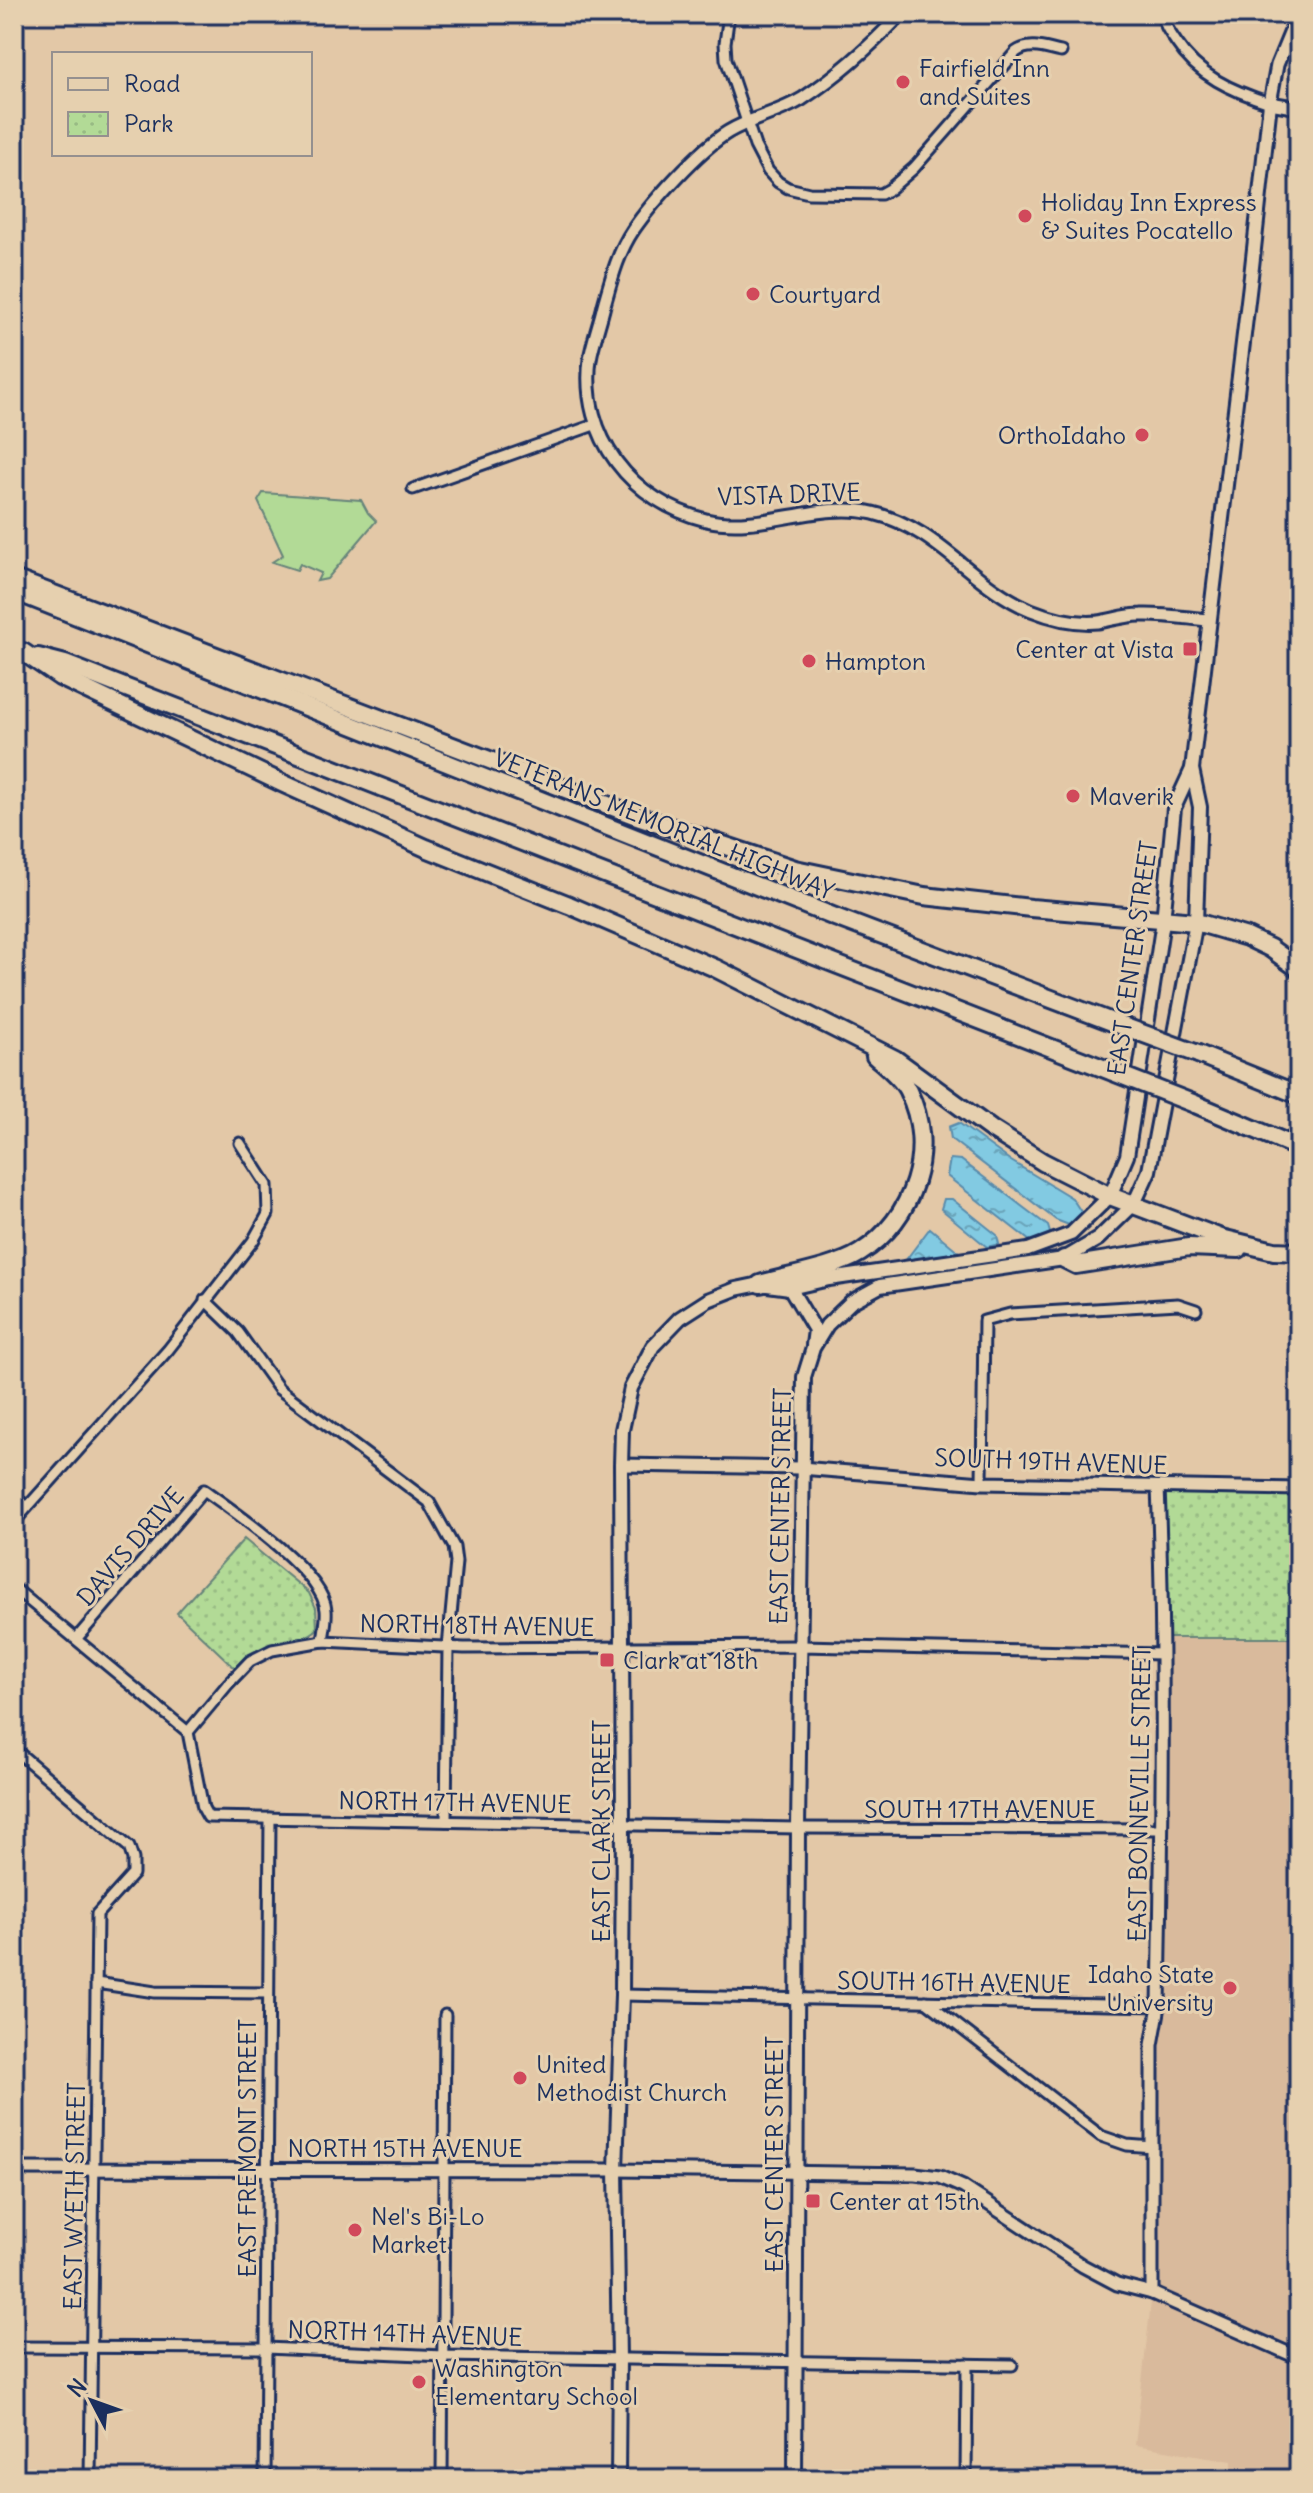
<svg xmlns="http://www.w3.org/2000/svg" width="1313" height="2493" viewBox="0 0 1313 2493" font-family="Delius,sans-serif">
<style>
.built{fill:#d9ba9c}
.grass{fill:#b2da96;stroke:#66847a;stroke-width:2}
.park{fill:url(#park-dots);stroke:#66847a;stroke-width:2}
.water{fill:url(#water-ripples);stroke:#598cad;stroke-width:2}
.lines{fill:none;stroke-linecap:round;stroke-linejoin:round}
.minor-casing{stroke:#1b2f5e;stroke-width:15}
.tertiary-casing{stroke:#1b2f5e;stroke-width:17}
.secondary-casing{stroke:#1b2f5e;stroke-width:18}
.motorway-casing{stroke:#1b2f5e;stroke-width:22}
.minor{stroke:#e6d0af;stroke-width:9}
.tertiary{stroke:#e6d0af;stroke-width:11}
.secondary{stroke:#e6d0af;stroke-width:12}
.motorway{stroke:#e6d0af;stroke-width:16}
.motorway-bridge-casing{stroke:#1b2f5e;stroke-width:22;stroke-linecap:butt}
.motorway-bridge{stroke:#e6d0af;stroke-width:16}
.poi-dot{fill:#d1495b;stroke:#e6d0af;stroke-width:3}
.labels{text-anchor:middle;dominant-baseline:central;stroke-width:6;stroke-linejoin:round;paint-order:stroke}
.poi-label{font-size:24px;fill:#1b2f5e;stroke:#e6d0af;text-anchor:start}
.street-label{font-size:24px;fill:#1b2f5e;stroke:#e6d0af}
</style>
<defs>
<pattern id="park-dots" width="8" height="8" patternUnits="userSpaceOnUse" patternTransform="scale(2)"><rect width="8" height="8" fill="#b2da96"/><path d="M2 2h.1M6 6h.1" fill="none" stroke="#98bb84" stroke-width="1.8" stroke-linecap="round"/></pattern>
<pattern id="water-ripples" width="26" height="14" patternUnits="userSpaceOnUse" patternTransform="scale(2)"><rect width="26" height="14" fill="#82cae2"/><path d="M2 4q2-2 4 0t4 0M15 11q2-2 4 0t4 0" fill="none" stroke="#6aa4ba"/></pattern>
</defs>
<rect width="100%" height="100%" fill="#e3c8a7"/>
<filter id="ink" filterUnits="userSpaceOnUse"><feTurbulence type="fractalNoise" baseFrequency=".0125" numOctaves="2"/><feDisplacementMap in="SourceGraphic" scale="16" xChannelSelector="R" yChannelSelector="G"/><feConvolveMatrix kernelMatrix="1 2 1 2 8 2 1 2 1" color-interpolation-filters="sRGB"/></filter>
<g filter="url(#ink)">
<path class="built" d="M1163,1638h136v841h-67v-18l-97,-16 17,-152 8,-146z"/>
<path class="grass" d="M263,493l98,7 7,13 8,8 -49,58 -10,2 4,-8 -21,-9 -3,6 -25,-8 11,-7 -25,-54z"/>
<g class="park">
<path d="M1274,1483l25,22v133h-136l1,-151z"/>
<path d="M244,1539l65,54 7,15 1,21c-12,13 -28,7 -43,14 -15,6 -27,15 -38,26l-59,-56z"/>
</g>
<g class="water">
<path d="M959,1123l52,38 61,37 11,17 -9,12 -18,-7 -105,-81 -2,-12z"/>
<path d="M950,1159l11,1 87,66 3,10 -16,9 -88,-69z"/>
<path d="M944,1199h8l45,36 2,9 -12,3 -46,-38z"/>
<path d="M930,1228l29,24 -54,9z"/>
</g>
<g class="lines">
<g class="minor-casing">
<g id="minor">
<path d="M729,14l-4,29 1,16 29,87 13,25 10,11 10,6 21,5 72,1 9,-5 24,-21 102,-116c14,-10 30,-3 45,0"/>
<path d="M1162,14c2,11 8,19 14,28 22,34 56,49 94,61"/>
<path d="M413,489l184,-65"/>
<path d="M205,1300l33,32 41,57 150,113 25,45 2,15 -8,85 -2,174"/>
<path d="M982,1483l2,-162 26,-7 168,-10 18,6"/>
<path d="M14,1496l13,11"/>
<path d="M14,1522l154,-172 85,-109 15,-27 -1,-29 -27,-42"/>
<path d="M14,1588l174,144 15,76 5,9 590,11 364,1"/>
<path d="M77,1638l127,-148c31,22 119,82 122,120 1,10 -2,21 -3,31"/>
<path d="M188,1732l40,-48 22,-23 22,-11 51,-9 141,7 337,-2 361,8"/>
<path d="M14,1749l115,98 4,12v15l-36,40 -7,565"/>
<path d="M96,1983l59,9 113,1"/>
<path d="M622,1995l537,11"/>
<path d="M926,2001l175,135 26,9 26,2"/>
<path d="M14,2347l252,1 177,8 569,9"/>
<path d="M265,2479l5,-661"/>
<path d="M442,2479l3,-464"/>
<path d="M966,2479l1,-115"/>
</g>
</g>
<g class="tertiary-casing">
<g id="tertiary">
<path d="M901,14c-29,31 -64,62 -99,85 -23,14 -51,19 -74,33 -28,17 -76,70 -95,98 -15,22 -22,50 -29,75 -4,18 -11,36 -14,54 -10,78 42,143 116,161 56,13 112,-20 167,-7 67,16 99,73 158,97 20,8 44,14 67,12 14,-2 28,-7 43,-7 22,-1 45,3 68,5"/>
<path d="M1298,14l-21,51 -7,38 29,5"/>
<path d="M621,1465l180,3 181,15 317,6"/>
<path d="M14,2169l602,1 299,4 25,3 23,10 120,79 34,18 35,9 147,65"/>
<path d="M1152,2293v-248l7,-39c3,-173 6,-346 -1,-519"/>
</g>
</g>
<g class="secondary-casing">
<g id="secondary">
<path d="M790,1288l25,42 -2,15"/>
<path d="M618,2479l1,-120 -3,-189 6,-175 1,-170 -2,-360 1,-35 9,-42 22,-42 27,-28 28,-18 28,-11 24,-5 30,4 39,-9 199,-29 43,-16 39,-38 17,-40 36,-235 11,-113 18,-39"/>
<path d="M795,2479l3,-651 6,-451 9,-29 14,-23 24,-23 29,-16 184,-27 34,-20 36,-35 15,-33 47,-249 4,-115 -8,-38 59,-493 19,-173"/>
</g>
</g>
<g class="motorway-casing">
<g id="motorway">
<path d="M14,579l620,236 161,54 129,27 107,12 165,14 51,15 23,11 29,21"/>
<path d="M14,591l821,326 285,108"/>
<path d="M23,652l37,25 222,106 144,65 143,57 146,63 180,91 96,70 52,33 67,34 111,42 53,13 25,1"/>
<path d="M38,657l27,7 1048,408"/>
<path d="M1198,1054l101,41"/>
<path d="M1195,1104l104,44"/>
<path d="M1064,1259l12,6 113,-18 50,2"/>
<path d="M760,1284c28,-8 76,-16 100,-31 54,-34 77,-104 48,-162 -6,-13 -22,-25 -33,-35"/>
</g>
</g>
<use href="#minor" class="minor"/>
<use href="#tertiary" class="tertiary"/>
<use href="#secondary" class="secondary"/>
<use href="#motorway" class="motorway"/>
<g class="motorway-bridge-casing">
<g id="motorway-bridge">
<path d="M1120,1025l78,29"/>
<path d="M1113,1072l82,32"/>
</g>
</g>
<use href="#motorway-bridge" class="motorway-bridge"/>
</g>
</g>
<g class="poi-dot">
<circle cx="903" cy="82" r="8"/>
<circle cx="1025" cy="216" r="8"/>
<circle cx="753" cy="294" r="8"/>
<circle cx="1142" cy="435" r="8"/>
<rect x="1182" y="641" width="16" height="16" rx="4"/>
<circle cx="809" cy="661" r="8"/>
<circle cx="1073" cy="796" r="8"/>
<rect x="599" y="1652" width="16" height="16" rx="4"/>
<circle cx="1230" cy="1988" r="8"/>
<circle cx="520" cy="2078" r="8"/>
<rect x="805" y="2193" width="16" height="16" rx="4"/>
<circle cx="355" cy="2230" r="8"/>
<circle cx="419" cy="2382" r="8"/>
</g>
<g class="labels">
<g class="poi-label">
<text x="919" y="68">Fairfield Inn<tspan x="919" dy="28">and Suites</tspan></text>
<text x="1041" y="202">Holiday Inn Express<tspan x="1041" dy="28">&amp; Suites Pocatello</tspan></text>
<text x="769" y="294">Courtyard</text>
<text x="1126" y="435" text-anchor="end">OrthoIdaho</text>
<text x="1174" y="649" text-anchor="end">Center at Vista</text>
<text x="825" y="661">Hampton</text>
<text x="1089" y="796">Maverik</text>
<text x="623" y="1660">Clark at 18th</text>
<text x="1214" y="1974" text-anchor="end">Idaho State<tspan x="1214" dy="28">University</tspan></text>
<text x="536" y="2064">United<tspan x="536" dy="28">Methodist Church</tspan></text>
<text x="829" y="2201">Center at 15th</text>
<text x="371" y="2216">Nel's Bi-Lo<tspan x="371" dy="28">Market</tspan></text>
<text x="435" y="2368">Washington<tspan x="435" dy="28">Elementary School</tspan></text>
</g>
<g class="street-label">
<text transform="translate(789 494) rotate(-2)">VISTA DRIVE</text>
<text transform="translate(664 824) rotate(22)">VETERANS MEMORIAL HIGHWAY</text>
<text transform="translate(1132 958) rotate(-82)">EAST CENTER STREET</text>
<text transform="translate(1051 1461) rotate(2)">SOUTH 19TH AVENUE</text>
<text transform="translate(780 1506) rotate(-89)">EAST CENTER STREET</text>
<text transform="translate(130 1546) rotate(-49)">DAVIS DRIVE</text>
<text transform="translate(477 1625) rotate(1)">NORTH 18TH AVENUE</text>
<text transform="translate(1139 1794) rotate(-89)">EAST BONNEVILLE STREET</text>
<text transform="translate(455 1802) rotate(1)">NORTH 17TH AVENUE</text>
<text x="980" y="1809">SOUTH 17TH AVENUE</text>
<text transform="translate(601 1831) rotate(-90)">EAST CLARK STREET</text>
<text transform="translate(954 1982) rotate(1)">SOUTH 16TH AVENUE</text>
<text transform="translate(247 2148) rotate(-90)">EAST FREMONT STREET</text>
<text x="405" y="2148">NORTH 15TH AVENUE</text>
<text transform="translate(774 2154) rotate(-90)">EAST CENTER STREET</text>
<text transform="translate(74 2196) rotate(-89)">EAST WYETH STREET</text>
<text transform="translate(405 2333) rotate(2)">NORTH 14TH AVENUE</text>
</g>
</g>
<rect width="1313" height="2493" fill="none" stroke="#e6d0af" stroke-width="48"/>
<rect x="24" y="24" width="1265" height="2445" fill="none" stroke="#1b2f5e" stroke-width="3" filter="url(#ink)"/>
<rect x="52" y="52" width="260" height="104" fill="#e6d0af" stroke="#95908f" stroke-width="2"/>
<rect x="68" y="78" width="40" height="12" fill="#e6d0af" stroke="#95908f" stroke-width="2"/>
<text x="124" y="92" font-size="24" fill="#1b2f5e">Road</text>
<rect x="68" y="112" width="40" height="24" fill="url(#park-dots)" stroke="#95908f" stroke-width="2"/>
<text x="124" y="132" font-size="24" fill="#1b2f5e">Park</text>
<g transform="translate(92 2401) rotate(311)" stroke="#e6d0af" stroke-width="6" paint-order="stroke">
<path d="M0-6L14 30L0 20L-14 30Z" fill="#1b2f5e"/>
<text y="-12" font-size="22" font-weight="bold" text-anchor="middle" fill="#1b2f5e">N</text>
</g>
</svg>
